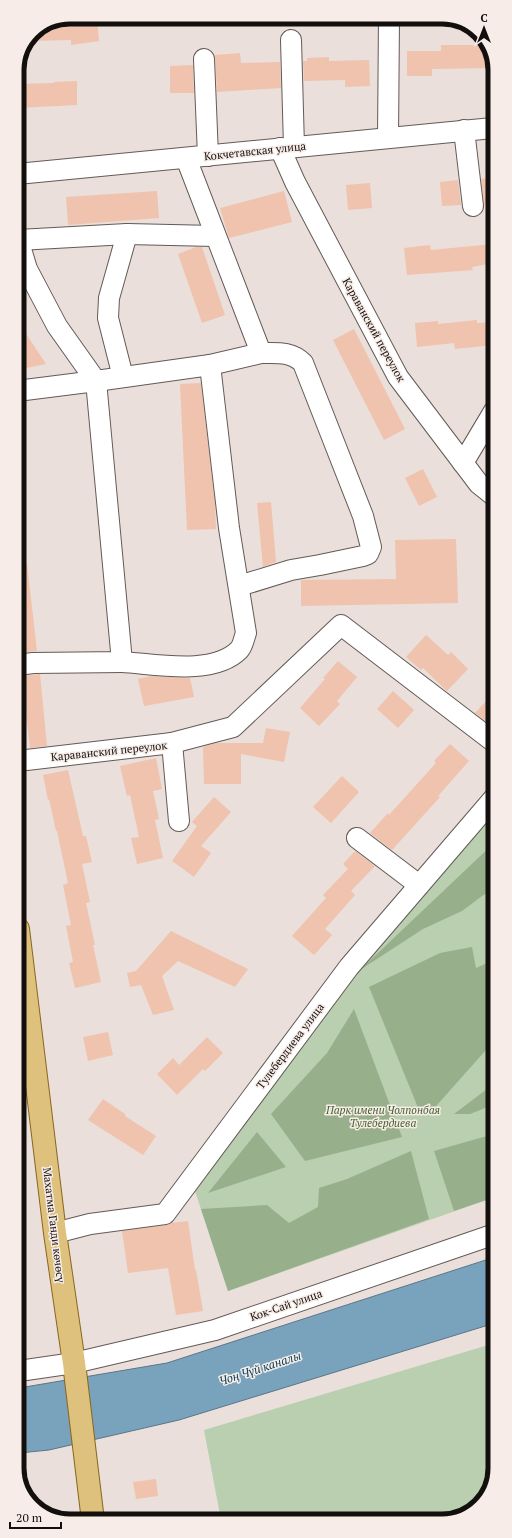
<svg xmlns="http://www.w3.org/2000/svg" width="512" height="1538" viewBox="0 0 512 1538" font-family="'PT Serif',serif">
<style>
.green{fill:#b9cfaf}
.forest{fill:#97b08b}
.water{fill:#79a2bd;stroke:#5a7688}
.building{fill:#efc3ad}
.lines{fill:none;stroke-linecap:round;stroke-linejoin:round}
.minor-casing{stroke:#635a56;stroke-width:22}
.major-casing{stroke:#89671d;stroke-width:24}
.minor{stroke:#fff;stroke-width:20}
.major{stroke:#dec17c;stroke-width:22}
.labels{text-anchor:middle;dominant-baseline:central;stroke-width:3;stroke-linejoin:round;paint-order:stroke}
.street-label{font-size:11px;fill:#130f0d;stroke:#f7ece7}
.park-label{font-size:11px;font-style:italic;fill:#41632e;stroke:#f7ece7}
.water-label{font-size:12px;font-style:italic;fill:#0b415d;stroke:#f7ece7}
.rim{fill:none;stroke:#130f0d;stroke-width:5}
</style>
<rect width="100%" height="100%" fill="#eadfda"/>
<g class="green">
<path d="M494,809l1,388 -267,94 -35,-106 144,-193z"/>
<path d="M495,1343v125l-11,32 -29,19 -234,1 -17,-90z"/>
</g>
<g class="forest">
<path d="M494,843v46l-12,7 -20,15 -39,18 -63,41z"/>
<path d="M472,947l4,21 18,-8v81l-57,64 -16,10 -52,-128 71,-34z"/>
<path d="M354,1009l48,128 -97,24 -34,-47 56,-61z"/>
<path d="M495,1083v21l-25,10h-16z"/>
<path d="M257,1132l29,35 -78,26z"/>
<path d="M487,1136l8,1v60l-41,14 -20,-60z"/>
<path d="M411,1151l18,68 -201,72 -27,-82 66,-4 22,18 29,-16 1,-19 28,-9z"/>
</g>
<path class="water" d="M495,1257v66l-316,97 -130,30 -30,3v-65l148,-25z"/>
<g class="building">
<path d="M70,17h27l2,24 -28,4v-5l-42,1 4,-9z"/>
<path d="M441,45h45l7,12v11l-61,1v7h-25v-25h34z"/>
<path d="M240,53l1,10 39,-1 1,26 -64,4 -2,-37z"/>
<path d="M329,57v4l40,-1 1,26 -25,1v-7l-41,1 -1,-20h4v-3z"/>
<path d="M193,65l1,28h-24v-27z"/>
<path d="M77,81v24l-60,3v-24l37,-1v-1z"/>
<path d="M493,178v26l-9,1 -3,-26z"/>
<path d="M458,180l3,25 -19,1 -2,-24z"/>
<path d="M370,183l2,25 -24,2 -2,-25z"/>
<path d="M157,191l2,27 -91,7 -2,-28z"/>
<path d="M284,191l8,31 -63,16 -9,-30z"/>
<path d="M493,244v19l-21,4 1,3 -66,5 -3,-27 26,-3 1,5z"/>
<path d="M196,247h6l23,68 -23,8 -24,-69z"/>
<path d="M17,320l29,44 -29,6z"/>
<path d="M477,320v3l17,-1v23l-39,4 -1,-6 -37,4 -2,-24 23,-2v3z"/>
<path d="M354,329l51,100 -21,11 -51,-100z"/>
<path d="M201,383l14,121 1,25 -29,1 -7,-146z"/>
<path d="M423,469l14,28 -18,9 -14,-28z"/>
<path d="M271,502l5,60 -13,5 -6,-64z"/>
<path d="M456,539l2,64 -157,3v-26l95,-1 -1,-39z"/>
<path d="M27,564l10,87 -18,2 -1,-14v-74z"/>
<path d="M426,635l22,20 3,-3 17,17 -21,22 -24,-23 -2,2 -15,-13z"/>
<path d="M338,661l19,16 -20,24 3,3 -21,22 -19,-18 25,-29 -2,-1z"/>
<path d="M40,674l7,72 -17,2 -8,-72z"/>
<path d="M151,676l39,2 4,19 -50,9 -6,-27z"/>
<path d="M393,691l21,19 -16,18 -21,-19z"/>
<path d="M494,693v35l-19,-15z"/>
<path d="M266,728l24,4 -6,30 -43,-8v30h-37l-1,-37 13,-4h47z"/>
<path d="M450,744l19,17 -31,35 2,1 -48,53 -22,-17 18,-20 1,2 47,-52 -2,-2z"/>
<path d="M156,758l6,31 -9,2 6,28 -4,1 8,38 -26,6 -6,-26 8,-1 -9,-42 -3,1 -7,-30z"/>
<path d="M68,770l15,66h3l6,26 -10,2 8,38 -4,1 9,42h-2l8,37 -26,6 -6,-25 4,-1 -7,-36 5,-1 -8,-40 5,-2 -11,-52h-1l-7,-32 -1,1 -5,-25z"/>
<path d="M342,776l17,16 -28,31 -18,-16z"/>
<path d="M214,797l17,15 -30,34 10,7 -17,24 -22,-16 25,-35 -5,-4z"/>
<path d="M355,851l20,15 -24,25 4,4 -30,34 7,6 -18,20 -22,-19 34,-38 -3,-3 25,-26 -5,-5z"/>
<path d="M171,931l77,38 -13,18 -57,-26 -16,15 12,34 -21,5 -12,-30 -11,2 -3,-14 9,-2z"/>
<path d="M108,1032l5,23 -25,6 -5,-24z"/>
<path d="M207,1037l16,16 -18,18 -2,-2 -26,26 -20,-21 16,-16 6,7z"/>
<path d="M103,1099l22,15v2l31,20 -13,19 -55,-35z"/>
<path d="M188,1221l7,49h1l7,41 -27,4 -8,-47 -40,5 -6,-42 45,-6 5,-2z"/>
<path d="M156,1479l2,17 -22,3 -3,-17z"/>
</g>
<g class="lines">
<g class="minor-casing">
<g id="minor">
<path d="M291,40l3,107"/>
<path d="M204,59l4,97"/>
<path d="M464,130l9,76"/>
<path d="M388,138l1,-121"/>
<path d="M280,148l15,34 103,195 81,107 15,12"/>
<path d="M186,158l75,195 -51,12"/>
<path d="M17,174l476,-46"/>
<path d="M17,236l10,33 30,57 39,55 114,-16 19,163 17,105c-2,5 -3,13 -7,17 -26,26 -83,14 -117,12"/>
<path d="M18,240l109,-6 88,2"/>
<path d="M123,377l-15,-59 1,-20 18,-64"/>
<path d="M17,391l79,-10 26,281 -89,1 -15,2"/>
<path d="M463,463l31,-52"/>
<path d="M239,586l52,-16 29,-5 43,-9 5,-2 3,-7 -8,-31 -60,-153c-12,-12 -26,-10 -42,-10"/>
<path d="M172,743l61,-16 108,-102 153,117"/>
<path d="M18,761l154,-18 7,78"/>
<path d="M357,838l62,47"/>
<path d="M55,1233l35,-9 75,-10 184,-247 145,-169"/>
<path d="M19,1371l55,-8 141,-33 280,-96"/>
</g>
</g>
<g class="major-casing">
<path id="major" d="M18,929l37,304 19,130 19,158"/>
</g>
<use href="#minor" class="minor"/>
<use href="#major" class="major"/>
</g>
<g class="labels">
<g class="street-label">
<text transform="translate(255 151) rotate(-6)">Кокчетавская улица</text>
<text transform="translate(374 330) rotate(61)">Караванский переулок</text>
<text transform="translate(109 751) rotate(-6)">Караванский переулок</text>
<text transform="translate(290 1046) rotate(-53)">Тулебердиева улица</text>
<text transform="translate(54 1225) rotate(83)">Махатма Ганди көчөсү</text>
<text transform="translate(286 1305) rotate(-19)">Кок-Сай улица</text>
</g>
<g class="park-label">
<text x="383" y="1110">Парк имени Чолпонбая<tspan x="383" dy="13">Тулебердиева</tspan></text>
</g>
<g class="water-label">
<text transform="translate(260 1368) rotate(-18)">Чоң Чүй каналы</text>
</g>
</g>
<path d="M0 0H512V1538H0ZM70 24H442A46 46 0 0 1 488 70V1468A46 46 0 0 1 442 1514H70A46 46 0 0 1 24 1468V70A46 46 0 0 1 70 24Z" fill="#f7ece7" fill-rule="evenodd"/>
<path class="rim" d="M70 24H442A46 46 0 0 1 488 70V1468A46 46 0 0 1 442 1514H70A46 46 0 0 1 24 1468V70A46 46 0 0 1 70 24Z"/>
<g transform="translate(484 28)" stroke="#f7ece7" stroke-width="3" paint-order="stroke">
<path d="M0-3L7 15L0 10L-7 15Z" fill="#130f0d"/>
<text y="-6" font-size="11" font-weight="bold" text-anchor="middle" fill="#130f0d">С</text>
</g>
<path d="M10 1522v6h51v-6" fill="none" stroke="#130f0d" stroke-width="2"/>
<text x="16" y="1522" font-size="12" fill="#130f0d" stroke="#f7ece7" stroke-width="3" paint-order="stroke">20 m</text>
</svg>
